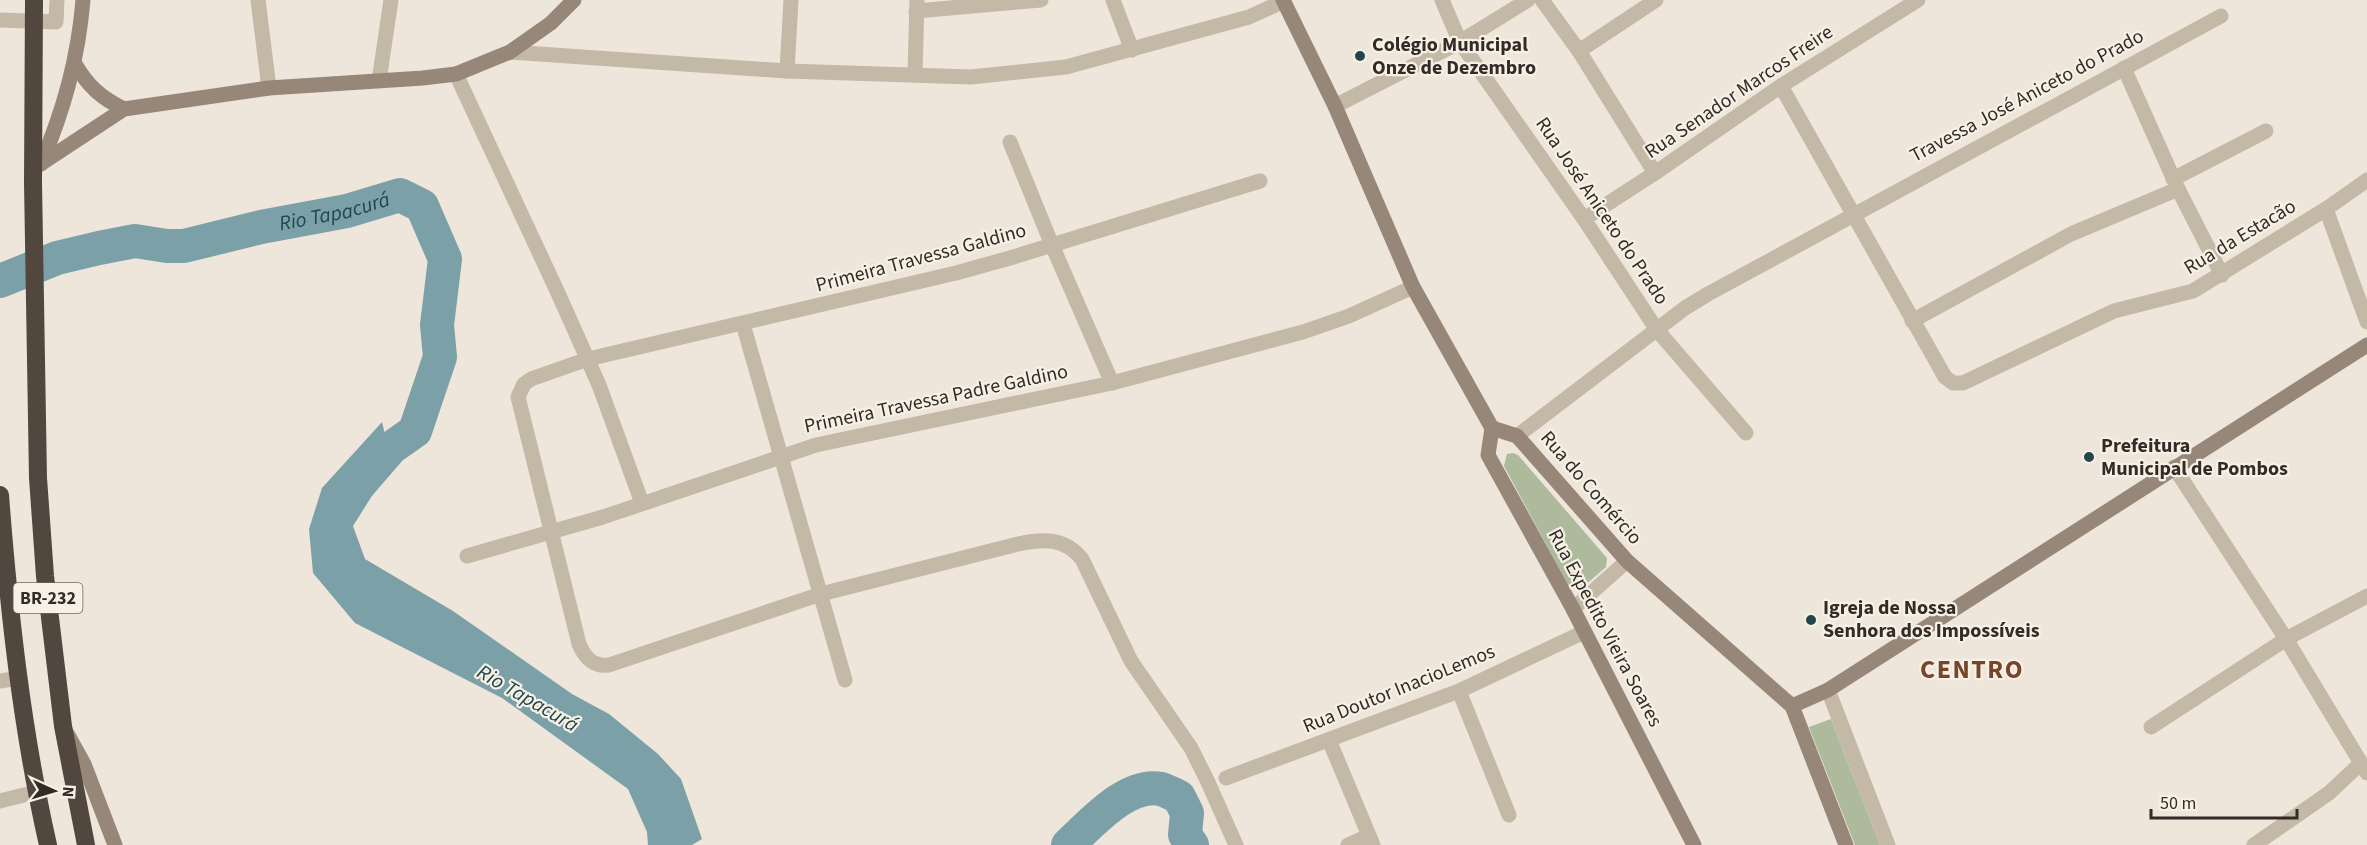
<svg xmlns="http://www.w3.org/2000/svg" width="2367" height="845" viewBox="0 0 2367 845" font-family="'Source Sans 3',sans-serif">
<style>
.green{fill:#adba9c}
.water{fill:#7ca0a7}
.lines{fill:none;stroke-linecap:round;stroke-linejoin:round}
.river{stroke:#7ca0a7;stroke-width:34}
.street{stroke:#c4b8a7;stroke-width:15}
.secondary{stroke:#978779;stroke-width:15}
.highway{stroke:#51473f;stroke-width:18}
.poi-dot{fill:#22464d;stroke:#f6f0e5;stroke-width:2}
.labels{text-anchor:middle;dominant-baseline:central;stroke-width:4.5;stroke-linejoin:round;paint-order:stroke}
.shield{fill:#f6f0e5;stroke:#6d6660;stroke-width:1.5}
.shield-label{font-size:18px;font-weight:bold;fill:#322b27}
.poi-label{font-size:20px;font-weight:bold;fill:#322b27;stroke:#f6f0e5;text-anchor:start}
.street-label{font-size:20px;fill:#322b27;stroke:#f6f0e5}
.water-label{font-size:21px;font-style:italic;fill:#22464d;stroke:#f6f0e5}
.district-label{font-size:26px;font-weight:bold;letter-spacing:1.5px;fill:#76452a;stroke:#f6f0e5}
</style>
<rect width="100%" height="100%" fill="#eee6da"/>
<g class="green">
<path d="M1513,453l5,2 89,103 -1,9 -23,20 -11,1 -4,-3 -64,-119 3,-12z"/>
<path d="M1831,719l49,126h-25l-46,-118z"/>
</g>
<path class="water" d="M382,422l10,42 -39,62 12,33 88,52 119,83 37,20 49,40 23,25 21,60 -10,6h-44l-1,-13 -19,-43 -126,-91 -147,-75 -42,-50 -4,-44 13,-41z"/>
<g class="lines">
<g class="river">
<path id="s1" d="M0,281l57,-23 42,-10 36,-7 32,5h17l77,-19 86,-16 53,-16 22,11 23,53 -8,66 3,32 -25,74 -24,17 -32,37"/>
<path d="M1068,845c23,-21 59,-63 93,-56 6,2 12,5 18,8l8,16 -2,22 7,10"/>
</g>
<g class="street">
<path d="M258,0l11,88"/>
<path d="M1113,0l19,50"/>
<path d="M1442,0l18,42 124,177 73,111 89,103"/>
<path d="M1542,0l37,51 76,122"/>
<path d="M916,11l125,-11"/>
<path d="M0,20l56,2 1,-22"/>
<path d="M1579,51l77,-51"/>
<path d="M510,52l277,19 184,6 95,-10 183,-50 35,-16"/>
<path d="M2124,68l54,121 44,86"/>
<path d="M787,71l4,-71"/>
<path d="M456,74l102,219 41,92 43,118"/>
<path d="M915,75l2,-75"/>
<path d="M379,81l12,-81"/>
<path d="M1781,86l164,291 8,6h10l151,-72 79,-20 133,-82 41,-29"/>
<path d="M1335,106l125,-64 68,-42"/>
<path d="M1010,142l42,103 60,138"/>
<path d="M2173,179l93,-48"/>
<path d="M2326,209l41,113"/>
<path d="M1584,219l71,-46 126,-87 137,-86"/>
<path d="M1912,321l159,-87 107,-45"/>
<path d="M743,324l102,356"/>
<path d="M1517,436l168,-128 23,-14 513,-278"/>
<path d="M2174,467l112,172 81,134"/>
<path d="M467,556l136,-39 213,-72 296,-62 191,-51 46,-16 64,-29"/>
<path d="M1573,609l54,-48"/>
<path d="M0,681l18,-3"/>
<path d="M1828,690l60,155"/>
<path d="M1459,691l50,124"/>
<path d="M2151,727l135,-88 81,-43"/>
<path d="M1329,740l44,105"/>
<path d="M1226,778l233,-87 125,-59"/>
<path d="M0,801l36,-9"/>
<path d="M1236,845l-29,-65 -16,-32 -60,-87 -49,-102c-18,-22 -39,-20 -64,-15l-197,50 -212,71c-16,2 -24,-7 -30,-21l-61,-247 6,-13 7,-5 57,-20 368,-86 54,-15 250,-77"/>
<path d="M1348,845l20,-9"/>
<path d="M2254,845l75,-52 31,-29"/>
</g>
<g class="secondary">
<path d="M1283,0l52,106 78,181 79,141 25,8 110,125 165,145 54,139"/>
<path d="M75,64c13,22 26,34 49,45"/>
<path d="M42,163l82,-54 145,-21 154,-10 33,-4 54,-22 41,-29 23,-23"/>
<path d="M41,164c23,-55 37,-105 42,-164"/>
<path d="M1492,428l-4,27 85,154 121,236"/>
<path d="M1792,706l36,-16 539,-345"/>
<path d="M68,735l16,29 31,81"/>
</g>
<g class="highway">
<path d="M34,0l-1,183 5,295 7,98 18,150 23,119"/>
<path d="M0,495c9,118 22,235 48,350"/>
</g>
</g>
<g class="poi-dot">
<circle cx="1360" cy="56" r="6"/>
<circle cx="2089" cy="457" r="6"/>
<circle cx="1811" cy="620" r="6"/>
</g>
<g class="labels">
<rect class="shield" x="13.5" y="583" width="69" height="30" rx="4.5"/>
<g class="shield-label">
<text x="48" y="598">BR-232</text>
</g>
<g class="poi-label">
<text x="1372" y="45">Colégio Municipal<tspan x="1372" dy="23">Onze de Dezembro</tspan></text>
<text x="2101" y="446">Prefeitura<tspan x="2101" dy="23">Municipal de Pombos</tspan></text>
<text x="1823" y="608">Igreja de Nossa<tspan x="1823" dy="23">Senhora dos Impossíveis</tspan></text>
</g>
<g class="street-label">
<text transform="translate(1739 92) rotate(-34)">Rua Senador Marcos Freire</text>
<text transform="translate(2027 96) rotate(-28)">Travessa José Aniceto do Prado</text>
<text transform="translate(1602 211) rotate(56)">Rua José Aniceto do Prado</text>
<text transform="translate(2240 237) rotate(-31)">Rua da Estacão</text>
<text transform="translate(921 258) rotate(-15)">Primeira Travessa Galdino</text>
<text transform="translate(936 399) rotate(-12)">Primeira Travessa Padre Galdino</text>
<text transform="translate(1591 488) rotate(49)">Rua do Comércio</text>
<text transform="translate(1605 628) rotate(62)">Rua Expedito Vieira Soares</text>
<text transform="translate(1399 689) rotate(-22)">Rua Doutor InacioLemos</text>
</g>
<g class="water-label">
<text stroke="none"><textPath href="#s1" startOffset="345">Rio Tapacurá</textPath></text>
<text transform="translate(528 698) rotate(30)">Rio Tapacurá</text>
</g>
<g class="district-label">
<text x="1972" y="669">CENTRO</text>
</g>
</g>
<g transform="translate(54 791) rotate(94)" stroke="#f6f0e5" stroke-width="4.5" paint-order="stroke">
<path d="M0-4.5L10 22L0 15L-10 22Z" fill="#322b27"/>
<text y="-9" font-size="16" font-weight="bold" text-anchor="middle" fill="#322b27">N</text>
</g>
<path d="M2151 809v9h146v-9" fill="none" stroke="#322b27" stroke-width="3"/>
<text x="2160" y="809" font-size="18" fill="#322b27" stroke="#f6f0e5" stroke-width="4.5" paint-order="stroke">50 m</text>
</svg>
